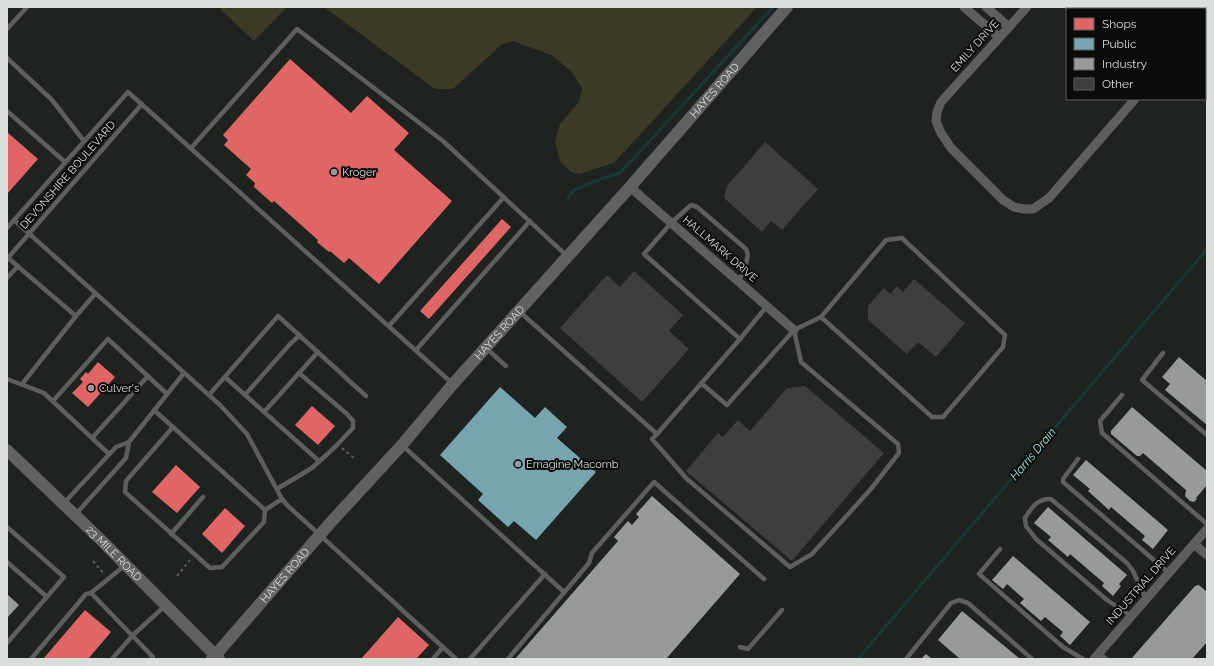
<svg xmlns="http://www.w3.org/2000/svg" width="1214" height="666" viewBox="0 0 1214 666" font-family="Raleway,sans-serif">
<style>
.green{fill:#3c3924}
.shops{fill:#e06666}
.public{fill:#76a5af}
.industry{fill:#999}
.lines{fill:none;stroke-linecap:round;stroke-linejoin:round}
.stream{stroke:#173a39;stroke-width:3}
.building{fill:#3d3f3c}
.path{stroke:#5a5b5a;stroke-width:2;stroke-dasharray:3 3;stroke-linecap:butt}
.lane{stroke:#5d5e5e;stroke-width:4.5}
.street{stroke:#5d5e5e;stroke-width:9}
.secondary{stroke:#5f6260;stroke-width:12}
.poi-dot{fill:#999d99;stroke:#0a0c0a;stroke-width:1.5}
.labels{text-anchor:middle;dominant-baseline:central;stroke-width:4;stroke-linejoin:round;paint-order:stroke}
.street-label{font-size:11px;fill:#dbdfdb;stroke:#0a0c0a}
.poi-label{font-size:11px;fill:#dbdfdb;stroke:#0a0c0a;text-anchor:start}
.water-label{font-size:12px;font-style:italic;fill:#9de6e6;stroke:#0a0c0a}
</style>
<rect width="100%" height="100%" fill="#1e231f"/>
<g class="green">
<path d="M222,7h65l-33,34 -33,-31z"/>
<path d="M324,7h433l-143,156 -35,11 -8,-2 -11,-11 -5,-20 5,-17 19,-22 3,-14 -11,-17 -20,-16 -38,-14 -12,4 -48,44h-18z"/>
</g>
<g class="shops">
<path d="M290,59l61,54 16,-17 42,37 -15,17 58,51 -73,83 -30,-26 -5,5 -14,-12 -1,1 -12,-10 1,-2 -44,-39 -2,2 -18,-16 1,-4 -9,-8 5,-6 -27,-24 4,-5 -5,-5z"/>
<path d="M7,132l31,27 -31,35z"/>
<path d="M502,219l9,8 -82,92 -9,-8z"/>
<path d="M98,362l17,15 -27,30 -16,-14 11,-11 -3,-3 6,-7 2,2z"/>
<path d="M312,406l23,20 -17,19 -23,-20z"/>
<path d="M176,465l24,22 -23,26 -25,-21z"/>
<path d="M225,508l20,18 -23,27 -20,-19z"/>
<path d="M85,610l26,22 -23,27h-45z"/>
<path d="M398,617l31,28 -13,14h-55z"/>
</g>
<path class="public" d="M500,387l35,31 10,-11 22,20 -10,11 39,34 -60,68 -22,-19 -6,6 -30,-27 5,-6 -43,-39z"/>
<g class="industry">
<path d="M1179,357l28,24v44l-42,-35 5,-6 -8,-7z"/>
<path d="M1132,407l75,64v14l-11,13 1,1 -3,3 -4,-1 -5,-5 1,-6 -43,-37 -3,3h-3l-26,-22v-3z"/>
<path d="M1086,460l82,70 -15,19 -11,-9 3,-4 -34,-29 -2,3 -21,-19 2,-2 -17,-14z"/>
<path d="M652,496l88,78 -74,85h-151l103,-118 -4,-4 14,-16 4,4 7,-8 -3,-3z"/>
<path d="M1048,507l79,68 -8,9 2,2 -8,10 -11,-10 2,-3 -34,-29 -2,3 -20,-17 3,-3 -17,-14z"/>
<path d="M1013,556l77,66 -20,23 -10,-9 3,-4 -18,-15 -4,4 -21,-18 4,-4 -17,-15 -4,5 -11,-9z"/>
<path d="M1199,585l8,7v50l-15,17h-61l64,-73z"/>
<path d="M7,594l12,11 -12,13z"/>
<path d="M962,611l58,48h-60l-22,-19z"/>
<path d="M926,654l6,5h-11z"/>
</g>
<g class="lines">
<g class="stream">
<path d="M568,198l6,-8 27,-11 19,-6 153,-166"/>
<path d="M858,659l349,-410"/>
</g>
</g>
<g class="building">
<path d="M765,142l53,47 -36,41 -11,-9 -9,11 -38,-34 3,-12z"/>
<path d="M634,271l49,44 -14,16 20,18 -47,53 -82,-74 47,-53 13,12z"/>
<path d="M914,279l51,44 -29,34 -18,-15 -11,12 -39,-34v-14l16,-18 6,6 7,-8 6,6z"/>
<path d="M805,386l79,67 -92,108 -106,-90 32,-38 5,4 15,-17 12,11 37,-43z"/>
</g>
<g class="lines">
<g class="path">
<path d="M342,448l13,11"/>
<path d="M93,561l11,13"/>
<path d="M177,576l13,-16"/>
</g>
<g class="lane">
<path d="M7,29l20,-22"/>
<path d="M7,58l45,42 32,41"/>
<path d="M7,111l58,51"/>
<path d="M191,148l106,-119 146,112 124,115"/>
<path d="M14,220l206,185 27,29 35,65 6,7 168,153"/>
<path d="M7,228l121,-136 325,292"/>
<path d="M8,258l68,58 19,-22"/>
<path d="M7,259l135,-155"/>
<path d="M7,278l11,-12"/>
<path d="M738,281l6,-9 4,-17 -2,-6 -49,-42 -6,-2 -20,18 -27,31 96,85 27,-33"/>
<path d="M520,312l137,122"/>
<path d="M389,326l115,-129"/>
<path d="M794,330l27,-13 65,-77 16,-2 103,97 -2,12 -60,70h-11l-111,-100"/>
<path d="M487,349l19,17"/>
<path d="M416,350l114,-129"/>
<path d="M1163,353l-21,27 65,55"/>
<path d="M225,377l94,84"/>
<path d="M7,379l37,14 65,61"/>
<path d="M701,383l26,22 67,-75 7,32 97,82 1,9 -29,37 -58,64 -22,13 -103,-88 -35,-40 5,-5 83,-95"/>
<path d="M22,384l54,-68"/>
<path d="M209,395l69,-79 88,80"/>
<path d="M245,395l45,-51 10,-9"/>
<path d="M1122,395l-22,26 2,12 105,91"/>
<path d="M53,401l55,-62 59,55"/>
<path d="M154,410l111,100 -1,12 -42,45 -12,1 -85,-76 1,-11 47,-54"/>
<path d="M264,412l54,-60"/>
<path d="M92,438l56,-62"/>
<path d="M403,446l161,146"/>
<path d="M1078,459l-15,20v3l106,91"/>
<path d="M277,489l35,-21 23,-21 18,-19v-7l-6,-7 -48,-41"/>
<path d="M64,503l52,-56 13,-5"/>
<path d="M265,510l17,-11"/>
<path d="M75,515l51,-57 3,-16 55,-69"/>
<path d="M7,527l57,50 -57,66"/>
<path d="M171,534l32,-37"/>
<path d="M1000,549l-21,25 84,73 20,12"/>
<path d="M7,562l40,35"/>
<path d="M124,566l-33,27 62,64 -2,2"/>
<path d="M1131,616l-24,-16 -71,-61 -10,-13 -1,-8c7,-11 13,-20 26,-19l76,64 6,8 13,28"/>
<path d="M740,647l8,2 34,-39"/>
<path d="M1099,653l7,6"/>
<path d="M31,659l55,-65 5,-1"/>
<path d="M112,659l21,-24 33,-30"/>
<path d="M433,659l10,-12"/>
<path d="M470,659l75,-85"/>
<path d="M508,659l81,-96 3,-10 62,-71 110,97"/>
<path d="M906,659l45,-56 8,-3 9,3 64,56"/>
</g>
<g class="street">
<path d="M964,7l35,30"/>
<path d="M986,7l23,20"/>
<path d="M1027,7l-86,95 -4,10 -1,9 5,12 10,15 52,52 11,7 10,2h9l16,-11 86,-99"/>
<path d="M1204,9v-2"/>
<path d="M630,187l164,143"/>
<path d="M1194,544l13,11"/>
<path d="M1094,659l113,-130"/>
</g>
<g class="secondary">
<path id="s1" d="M7,450l95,91 117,118"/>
<path id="s2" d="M212,659l119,-137 71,-77 51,-61 177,-197 157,-180"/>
</g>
</g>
<g class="poi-dot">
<circle cx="334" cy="172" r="4"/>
<circle cx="91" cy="388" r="4"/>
<circle cx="518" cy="464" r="4"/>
</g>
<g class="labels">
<g class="street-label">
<text transform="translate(975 46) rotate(-48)">EMILY DRIVE</text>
<text stroke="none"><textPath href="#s2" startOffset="759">HAYES ROAD</textPath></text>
<text transform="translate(68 175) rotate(-49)">DEVONSHIRE BOULEVARD</text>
<text transform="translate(720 249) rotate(41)">HALLMARK DRIVE</text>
<text stroke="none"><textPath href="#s2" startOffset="435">HAYES ROAD</textPath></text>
<text stroke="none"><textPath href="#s1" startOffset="149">23 MILE ROAD</textPath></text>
<text stroke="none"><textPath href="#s2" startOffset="111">HAYES ROAD</textPath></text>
<text transform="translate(1141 586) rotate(-49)">INDUSTRIAL DRIVE</text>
</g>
<g class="poi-label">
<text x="342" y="172">Kroger</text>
<text x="99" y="388">Culver's</text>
<text x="526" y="464">Emagine Macomb</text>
</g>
<g class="water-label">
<text transform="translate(1033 454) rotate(-50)">Harris Drain</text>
</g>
</g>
<rect width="1214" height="666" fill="none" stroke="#dbdfdb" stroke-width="16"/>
<rect x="1066" y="8" width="140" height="92" fill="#0a0c0a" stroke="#5e605e"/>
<rect x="1074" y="18" width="20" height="12" fill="#e06666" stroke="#5e605e"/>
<text x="1102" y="28" font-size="12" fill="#dbdfdb">Shops</text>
<rect x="1074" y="38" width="20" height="12" fill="#76a5af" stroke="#5e605e"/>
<text x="1102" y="48" font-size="12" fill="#dbdfdb">Public</text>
<rect x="1074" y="58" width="20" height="12" fill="#999999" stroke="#5e605e"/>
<text x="1102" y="68" font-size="12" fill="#dbdfdb">Industry</text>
<rect x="1074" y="78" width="20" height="12" fill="#3d3f3c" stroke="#5e605e"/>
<text x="1102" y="88" font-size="12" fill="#dbdfdb">Other</text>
</svg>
